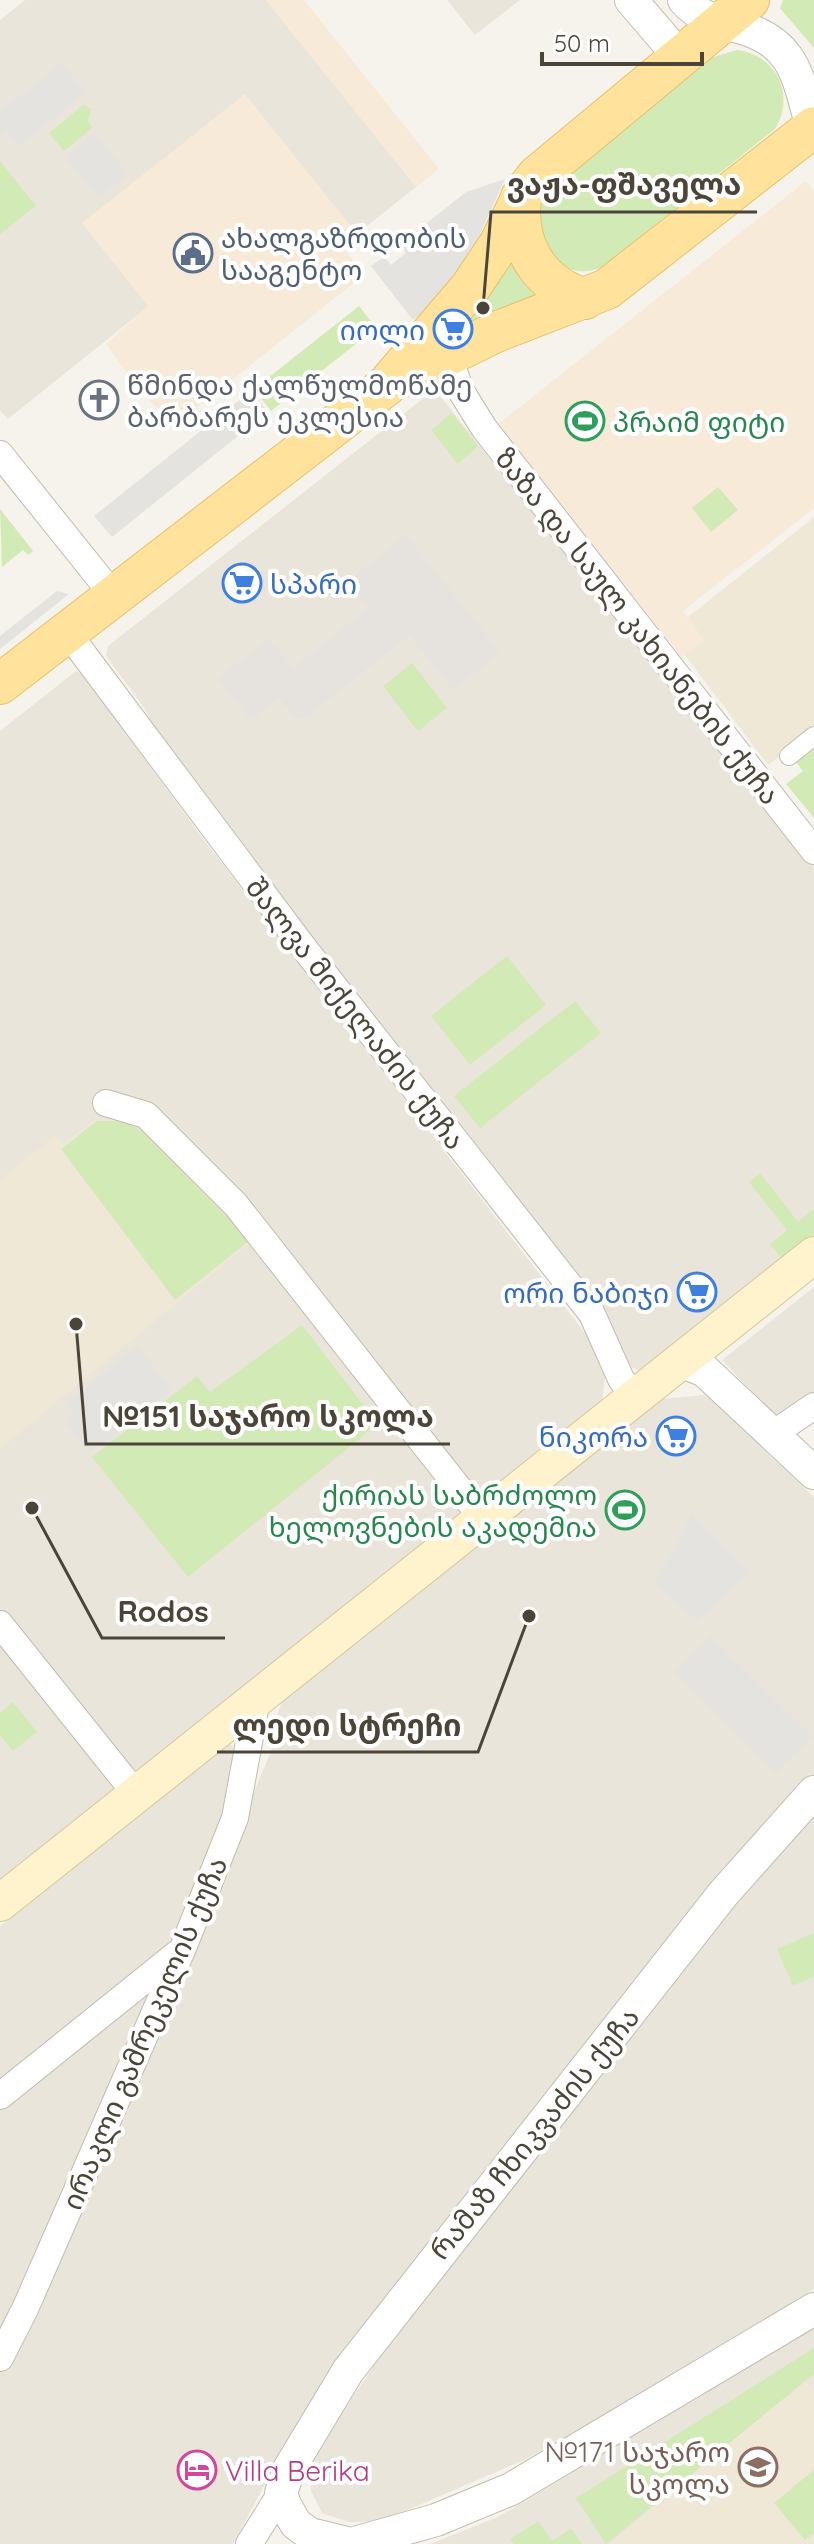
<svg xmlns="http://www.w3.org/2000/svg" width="814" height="2544" viewBox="0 0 814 2544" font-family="Quicksand,'Noto Sans Georgian',sans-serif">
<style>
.residential{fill:#eae5da;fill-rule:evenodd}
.commercial{fill:#f7ead8}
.industrial{fill:#e6e2dd}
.education{fill:#efe8d6}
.green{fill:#d2eab5}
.parking{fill:#e5e3e0}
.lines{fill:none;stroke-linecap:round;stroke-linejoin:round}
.pedestrian-casing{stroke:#c2bbae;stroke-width:20}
.minor-casing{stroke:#c2bbae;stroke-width:28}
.tertiary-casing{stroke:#c2bbae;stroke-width:34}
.secondary-casing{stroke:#d6c79b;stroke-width:38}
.primary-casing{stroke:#e6c16a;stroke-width:42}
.pedestrian{stroke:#fff;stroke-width:18}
.minor{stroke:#fff;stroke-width:26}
.tertiary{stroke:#fff;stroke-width:32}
.secondary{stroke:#fff3cd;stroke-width:36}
.primary{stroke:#ffe39c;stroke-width:40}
.labels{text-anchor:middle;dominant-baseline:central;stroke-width:8;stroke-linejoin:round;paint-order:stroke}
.service-label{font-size:28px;fill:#4e5e75;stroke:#fff;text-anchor:start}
.shop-label{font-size:28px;fill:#366cbe;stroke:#fff;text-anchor:end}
.worship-label{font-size:28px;fill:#5b616d;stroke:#fff;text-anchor:start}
.leisure-label{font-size:28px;fill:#27864d;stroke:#fff;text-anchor:start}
.street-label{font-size:28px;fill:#4b4439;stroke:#fff}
.education-label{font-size:28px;fill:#785e54;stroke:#fff;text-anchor:end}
.hotel-label{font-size:28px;fill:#b23c85;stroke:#fff;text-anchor:start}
.leader{fill:none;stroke:#4b4439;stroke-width:3}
.callout-dot{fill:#4b4439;stroke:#fff;stroke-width:3}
.callout-label{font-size:30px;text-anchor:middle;font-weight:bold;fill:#4b4439;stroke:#fff;stroke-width:8;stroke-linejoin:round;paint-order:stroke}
</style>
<rect width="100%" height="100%" fill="#f6f3ec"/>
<g class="residential">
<path d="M25,0h241l150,187 -59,47 -113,-139 -95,211 -141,113 -8,-9v-390z"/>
<path d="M447,0h73l-45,35z"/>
<path d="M430,393l11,4 373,471v370l-172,133 -14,-5 -164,-227 -309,-407 -10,-23 -39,-53 2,-10zM370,608l130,44 -90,-16 -102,81 -13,3 -17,-22 -9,-60 25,31z"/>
<path d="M76,671l7,4 121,165 384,497 17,38 -3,29 -602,475v-1148z"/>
<path d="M814,1287v110l-36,22 -56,-59z"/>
<path d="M706,1395l108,102v276l-525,666 -56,105h-233v-172l44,-86 229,-539 -4,-11 15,-40 376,-297z"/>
<path d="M230,1744l14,18 -58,167 -128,288 -58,114v-405z"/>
<path d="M814,1814v475l-148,96 -142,75 -142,61 -33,1 -27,-9 -11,-22 -2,-29 73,-108 120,-159 272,-344z"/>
<path d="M814,2326v66l-9,-11 -195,163h-180l68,-27z"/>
</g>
<g class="commercial">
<path d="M266,0h38l135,169 -23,18z"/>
<path d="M245,94l112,140 -15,12 22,29 -189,150 -37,-36 -32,-45 42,-38 -66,-83z"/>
<path d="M806,181l8,11v316l-131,103 22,29 -23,17 -185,-232z"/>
</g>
<path class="industrial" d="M406,535l94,117 -47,38 -43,-54 -102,81 -13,3 -17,-22 -27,22 -33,-41 51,-41 25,30 75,-60 -21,-27z"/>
<g class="education">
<path d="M814,517v213l-46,35 -83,-110 19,-15 -16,-23z"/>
<path d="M116,1119l28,11 108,111 -252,208v-269l55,-45 8,10 31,-25z"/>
<path d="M805,2381l9,11v152h-204z"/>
</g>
<g class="green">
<path d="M783,0h31v48l-34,-40z"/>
<path d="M737,50c39,5 59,44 38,79l-173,138c-47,20 -71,-36 -58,-73l163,-135z"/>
<path d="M83,105l8,4 -3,12 4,7 -28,23 -15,-18z"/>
<path d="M0,161l36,45 -36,28z"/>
<path d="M514,251l29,41 -106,56z"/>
<path d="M359,306l17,22 -105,83 -17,-22z"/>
<path d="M452,413l26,33 -20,18 -27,-34z"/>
<path d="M718,487l20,23 -27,22 -19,-24z"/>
<path d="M0,509l33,42 -5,4 -5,-5 -21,17z"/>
<path d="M412,663l35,45 -29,23 -35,-45z"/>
<path d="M814,749v69l-28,-34 17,-13 -7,-9z"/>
<path d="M507,956l39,49 -76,60 -39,-49z"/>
<path d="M575,1001l26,32 -121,95 -26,-32z"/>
<path d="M97,1121h24l22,10 107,109 -75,60 -114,-151z"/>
<path d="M760,1173l38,49 16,-13v33l-28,22 -16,-20 17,-14 -38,-48z"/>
<path d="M302,1325l76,99 -190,153 -96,-120 105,-81 13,16z"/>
<path d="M13,1702l24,30 -24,19 -13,-16v-22z"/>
<path d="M814,1933v43l-21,10 -16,-37z"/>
<path d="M814,2348v26l-208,170 -30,-46z"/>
<path d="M814,2470v63l-9,7 -31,-37z"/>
<path d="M538,2521l14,20 19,-13 11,16h-68l-4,-5z"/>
</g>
<g class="parking">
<path d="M62,63l23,30 -66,53 -12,-15 -7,5v-24z"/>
<path d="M94,133l34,41 -29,23 -34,-40z"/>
<path d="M505,179l-36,79 -34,45 -22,17 -42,-54 13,-9 7,8 15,-12 -6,-9 66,-52z"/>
<path d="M251,391l17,21 -156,125 -18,-21z"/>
<path d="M57,591l12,3 -69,55v-13z"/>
<path d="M138,1346l34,44 -82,63 -26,-33 10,-8 -8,-9z"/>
<path d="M692,1514l58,59 -52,48 -43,-38z"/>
<path d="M711,1636l102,101 -37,36 -101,-101z"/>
</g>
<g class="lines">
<g class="pedestrian-casing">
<path id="pedestrian" d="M789,756l25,-20"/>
</g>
<g class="minor-casing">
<g id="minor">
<path d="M448,355l13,36 23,37 330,423"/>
<path d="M0,454l113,141"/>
<path d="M67,632l237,316 288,366 29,65 14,20"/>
<path d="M106,1103l40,12 90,90 247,314"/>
<path d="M773,1434l41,-28"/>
<path d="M0,1624l136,170"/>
<path d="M0,2096l178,-143"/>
<path d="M0,2358l25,-49 158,-361 52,-130 22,-119"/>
<path d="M249,2544l32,-51"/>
</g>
</g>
<g class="tertiary-casing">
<g id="tertiary">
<path d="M631,0l48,56"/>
<path d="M684,0c16,18 33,21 55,27 61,16 59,58 75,106"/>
<path d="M680,1361l25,10 109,102"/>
<path d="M814,1792l-91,102 -375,477 -59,98 -8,24 4,12 11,19 14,10 41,10 85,-24 75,-31 303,-180"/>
</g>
</g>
<g class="secondary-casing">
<path id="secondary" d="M0,1903l814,-648"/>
</g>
<g class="primary-casing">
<g id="primary">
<path d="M521,197c-6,48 17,87 64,102"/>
<path d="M404,377l92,-45 111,-43 207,-162"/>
<path d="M0,684l386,-298 84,-98 30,-45 23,-49 14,-18 212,-176"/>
</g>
</g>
<use href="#pedestrian" class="pedestrian"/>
<use href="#minor" class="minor"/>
<use href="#tertiary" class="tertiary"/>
<use href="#secondary" class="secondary"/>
<use href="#primary" class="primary"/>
</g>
<defs>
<g id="civic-ring" transform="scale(2)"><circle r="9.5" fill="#fff" stroke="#5c6f8a" stroke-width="1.5"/><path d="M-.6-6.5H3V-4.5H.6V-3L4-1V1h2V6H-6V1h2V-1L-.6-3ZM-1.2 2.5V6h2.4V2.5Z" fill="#5c6f8a"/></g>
<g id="supermarket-ring" transform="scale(2)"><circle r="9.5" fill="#fff" stroke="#3f7fe0" stroke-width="1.5"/><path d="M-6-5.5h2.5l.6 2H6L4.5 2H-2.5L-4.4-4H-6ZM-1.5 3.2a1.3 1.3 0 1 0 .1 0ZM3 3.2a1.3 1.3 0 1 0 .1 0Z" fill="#3f7fe0"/></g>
<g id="church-ring" transform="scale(2)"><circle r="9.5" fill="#fff" stroke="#6b7280" stroke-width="1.5"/><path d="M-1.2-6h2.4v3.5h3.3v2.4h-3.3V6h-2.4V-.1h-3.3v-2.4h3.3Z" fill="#6b7280"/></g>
<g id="stadium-ring" transform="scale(2)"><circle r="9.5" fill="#fff" stroke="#2e9e5b" stroke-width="1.5"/><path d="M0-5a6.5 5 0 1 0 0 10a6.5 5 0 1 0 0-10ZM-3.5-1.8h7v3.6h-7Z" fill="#2e9e5b"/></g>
<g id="school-ring" transform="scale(2)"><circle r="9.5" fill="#fff" stroke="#8d6e63" stroke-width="1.5"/><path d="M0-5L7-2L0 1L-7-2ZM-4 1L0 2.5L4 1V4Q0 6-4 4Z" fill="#8d6e63"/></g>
<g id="hotel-ring" transform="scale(2)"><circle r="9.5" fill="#fff" stroke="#d1479c" stroke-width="1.5"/><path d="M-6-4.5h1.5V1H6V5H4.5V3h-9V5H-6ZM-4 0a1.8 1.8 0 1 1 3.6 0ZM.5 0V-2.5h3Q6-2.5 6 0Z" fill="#d1479c"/></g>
</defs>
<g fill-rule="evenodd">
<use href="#civic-ring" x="193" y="253"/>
<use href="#supermarket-ring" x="453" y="329"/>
<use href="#church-ring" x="99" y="400"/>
<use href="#stadium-ring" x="585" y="421"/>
<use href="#supermarket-ring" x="242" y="583"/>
<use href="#supermarket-ring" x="697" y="1292"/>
<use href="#supermarket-ring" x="676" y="1436"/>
<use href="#stadium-ring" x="625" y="1510"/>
<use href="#school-ring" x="758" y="2467"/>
<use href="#hotel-ring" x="197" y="2470"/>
</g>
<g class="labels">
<g class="service-label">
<text x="221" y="237">ახალგაზრდობის<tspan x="221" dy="32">სააგენტო</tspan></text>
</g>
<g class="shop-label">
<text x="425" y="329">იოლი</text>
<text x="270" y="583" text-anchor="start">სპარი</text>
<text x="669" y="1292">ორი ნაბიჯი</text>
<text x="648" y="1436">ნიკორა</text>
</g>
<g class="worship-label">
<text x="127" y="384">წმინდა ქალწულმოწამე<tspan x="127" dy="32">ბარბარეს ეკლესია</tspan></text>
</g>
<g class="leisure-label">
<text x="613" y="421">პრაიმ ფიტი</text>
<text x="597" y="1494" text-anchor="end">ქირიას საბრძოლო<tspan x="597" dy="32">ხელოვნების აკადემია</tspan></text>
</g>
<g class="street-label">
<text transform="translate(638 626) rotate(52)">ზაზა და საულ კახიანების ქუჩა</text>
<text transform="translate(356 1013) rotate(52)">შალვა მიქელაძის ქუჩა</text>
<text transform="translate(144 2033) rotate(-67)">ირაკლი გამრეკელის ქუჩა</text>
<text transform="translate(534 2133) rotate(-51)">რამაზ ჩხიკვაძის ქუჩა</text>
</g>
<g class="education-label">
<text x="730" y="2451">№171 საჯარო<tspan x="730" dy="32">სკოლა</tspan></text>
</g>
<g class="hotel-label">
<text x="225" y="2470">Villa Berika</text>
</g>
</g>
<path class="leader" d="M483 308L491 212H757M76 1324L86 1444H450M32 1508L102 1638H225M529 1616L478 1752H217"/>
<g class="callout-dot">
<circle cx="483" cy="308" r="8"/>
<circle cx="76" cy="1324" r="8"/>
<circle cx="32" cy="1508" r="8"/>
<circle cx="529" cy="1616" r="8"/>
</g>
<g class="callout-label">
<text x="624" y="195">ვაჟა-ფშაველა</text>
<text x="268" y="1427">№151 საჯარო სკოლა</text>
<text x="163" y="1622">Rodos</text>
<text x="347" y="1736">ლედი სტრეჩი</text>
</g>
<path d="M542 52v12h160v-12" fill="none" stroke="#4b4439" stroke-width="4"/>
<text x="554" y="52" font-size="24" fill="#4b4439" stroke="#ffffff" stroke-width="6" paint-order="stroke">50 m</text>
</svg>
